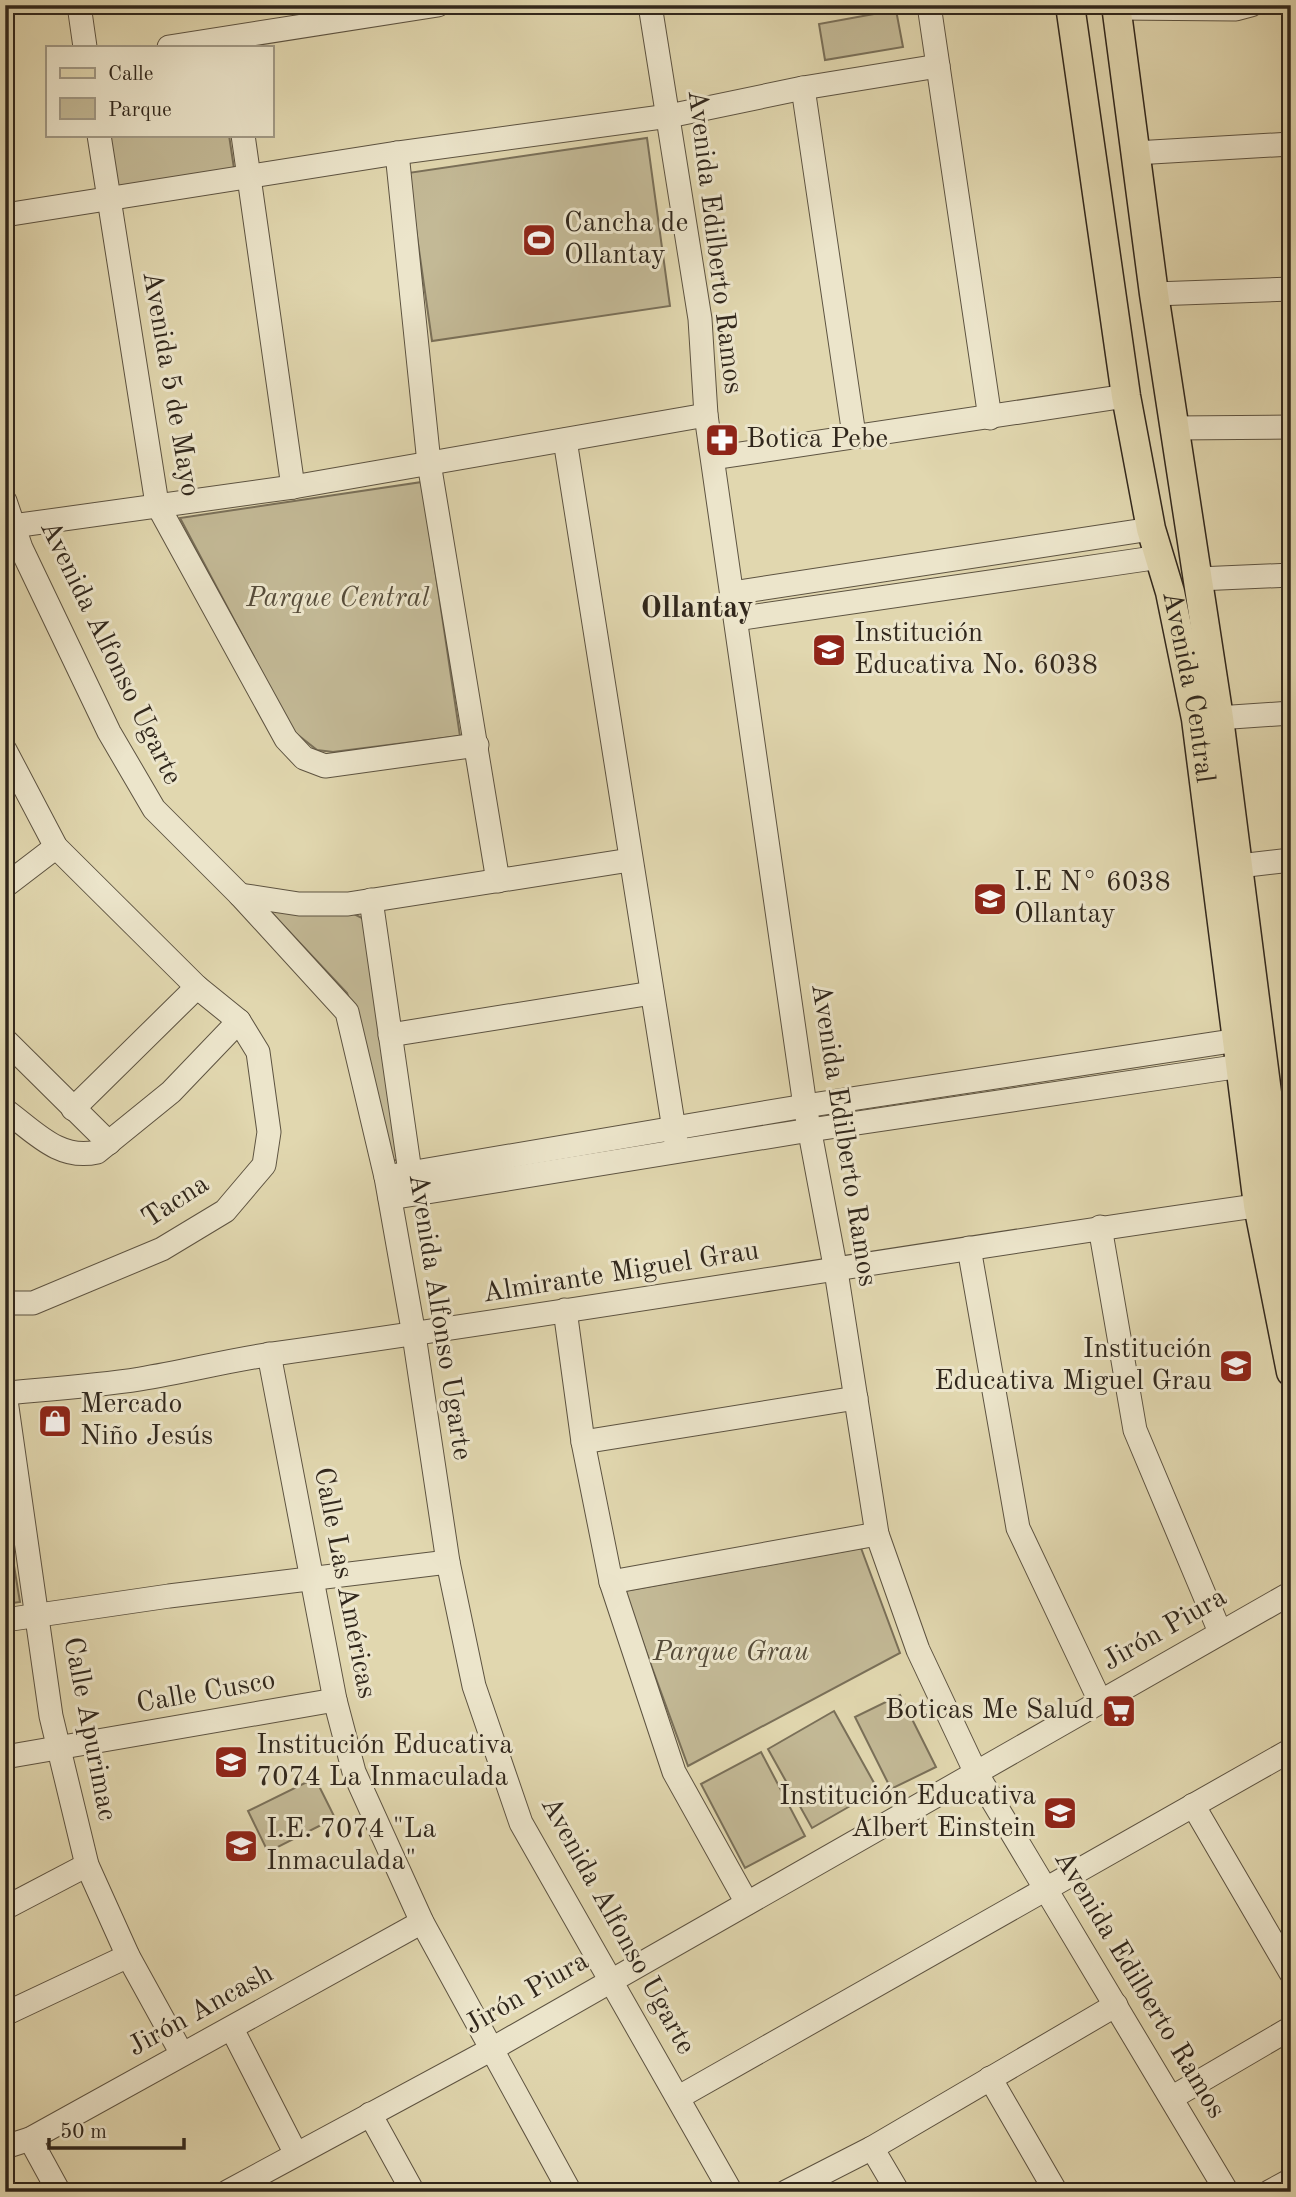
<svg xmlns="http://www.w3.org/2000/svg" width="1296" height="2197" viewBox="0 0 1296 2197" font-family="'Old Standard TT',serif">
<style>
.green{fill:#c3b996;stroke:#7a7059;stroke-width:2}
.lines{fill:none;stroke-linecap:round;stroke-linejoin:round}
.minor-casing{stroke:#5d5341;stroke-width:25}
.major-casing{stroke:#31271c;stroke-width:31}
.minor{stroke:#ece5cb;stroke-width:23}
.major{stroke:#e1d7af;stroke-width:28}
.labels{text-anchor:middle;dominant-baseline:central;stroke-width:6;stroke-linejoin:round;paint-order:stroke}
.poi-label{font-size:28px;fill:#31271c;stroke:#ece5cb;text-anchor:start}
.street-label{font-size:28px;fill:#31271c;stroke:#ece5cb}
.park-label{font-size:28px;font-style:italic;fill:#564c3a;stroke:#ece5cb}
.neighbourhood-label{font-size:30px;font-weight:bold;fill:#31271c;stroke:#ece5cb}
</style>
<rect width="100%" height="100%" fill="#e1d7af"/>
<filter id="stains"><feTurbulence type="fractalNoise" baseFrequency=".00286" numOctaves="4"/><feColorMatrix values="0 0 0 0 .2 0 0 0 0 .09 0 0 0 0 .02 0 0 0 .5 -.17"/></filter>
<radialGradient id="worn" r=".72"><stop offset=".6" stop-color="#630" stop-opacity="0"/><stop offset="1" stop-color="#630" stop-opacity=".3"/></radialGradient>
<g class="green">
<path d="M896,10l7,37 -78,13 -6,-36z"/>
<path d="M109,135h120l6,40 -118,18z"/>
<path d="M647,138l23,168 -238,35 -24,-168z"/>
<path d="M422,482l38,254 -127,16 -16,-2 -24,-19 -113,-213z"/>
<path d="M268,909l86,5 12,6 36,239 -12,2 -31,-135 -12,-33z"/>
<path d="M5,1511l15,91 -15,2z"/>
<path d="M861,1548l39,105 -212,113 -64,-175z"/>
<path d="M900,1695l36,72 -45,22 -36,-72z"/>
<path d="M834,1711l44,79 -66,38 -44,-79z"/>
<path d="M761,1752l44,84 -60,32 -44,-84z"/>
<path d="M315,1778l20,40 -67,34 -20,-41z"/>
</g>
<g class="lines">
<g class="minor-casing">
<g id="minor">
<path d="M79,5l6,42"/>
<path d="M650,5l50,314 6,96 99,691 31,165 41,263 41,116 57,121 252,421"/>
<path d="M929,5l61,413"/>
<path d="M1117,8l119,1 15,-4"/>
<path d="M169,47l269,-42"/>
<path d="M803,88l51,347"/>
<path d="M99,135l58,369 129,235 18,19 21,8 152,-21"/>
<path d="M243,135l50,352"/>
<path d="M397,153l32,310 69,418"/>
<path d="M1135,153l156,-9"/>
<path d="M5,215l392,-62 272,-37 134,-28 135,-22"/>
<path d="M1154,294l137,-5"/>
<path d="M1174,428l117,-1"/>
<path d="M565,440l111,702"/>
<path d="M713,458l413,-62"/>
<path d="M5,501l16,47 88,184 45,77 86,86 107,117 39,165 28,158 34,227 26,124 47,137 210,369"/>
<path d="M13,526l280,-39 413,-72"/>
<path d="M1198,579l93,-4"/>
<path d="M732,593l419,-64"/>
<path d="M736,619l424,-62"/>
<path d="M1203,719l88,-6"/>
<path d="M5,750l51,97 141,140 42,34 19,31 11,80 -5,33 -39,46 -63,38 -129,54h-28"/>
<path d="M1239,866l52,-6"/>
<path d="M5,886l51,-39"/>
<path d="M240,895l59,9h49l282,-44"/>
<path d="M371,900l41,286"/>
<path d="M390,1035l262,-42"/>
<path d="M5,1040l104,103"/>
<path d="M73,1109l124,-122"/>
<path d="M5,1110c29,21 54,51 92,42l74,-60 68,-71"/>
<path d="M386,1177l419,-71 433,-66"/>
<path d="M390,1198l420,-68 431,-64"/>
<path d="M1100,1227l35,203 85,202"/>
<path d="M969,1248l49,280 82,173"/>
<path d="M565,1310l18,132 28,140 63,190 73,131"/>
<path d="M269,1354l66,346 19,72 68,150 148,270"/>
<path d="M5,1393c45,-4 91,-7 135,-14 45,-7 89,-19 133,-25 335,-47 668,-104 1003,-151"/>
<path d="M5,1393l46,323 36,149 41,91 54,98"/>
<path d="M583,1442l273,-44"/>
<path d="M611,1582l266,-48"/>
<path d="M5,1620l164,-24 279,-34"/>
<path d="M5,1757l330,-57"/>
<path d="M1193,1805l98,168"/>
<path d="M5,1908l82,-43"/>
<path d="M5,2014l123,-58"/>
<path d="M232,2029l64,125"/>
<path d="M990,2078l66,114"/>
<path d="M679,2097l612,-347"/>
<path d="M1173,2097l118,-69"/>
<path d="M370,2114l43,78"/>
<path d="M30,2139l29,53"/>
<path d="M5,2147l25,-8 392,-217"/>
<path d="M872,2148l26,44"/>
<path d="M227,2192l265,-143 799,-456"/>
<path d="M786,2192l86,-44 244,-143"/>
<path d="M1269,2192l22,-12"/>
</g>
</g>
<g class="major-casing">
<g id="major">
<path id="s1" d="M1070,5l56,391 25,133 19,63 26,127 62,486 33,167"/>
<path d="M1116,5l38,289 65,424 62,484 10,48"/>
</g>
</g>
<use href="#minor" class="minor"/>
<use href="#major" class="major"/>
</g>
<defs>
<g id="stadium-square" transform="scale(1.75)"><rect x="-9" y="-9" width="18" height="18" rx="4" fill="#8f2418" stroke="#ece5cb"/><path d="M0-5a6.5 5 0 1 0 0 10a6.5 5 0 1 0 0-10ZM-3.5-1.8h7v3.6h-7Z" fill="#fff"/></g>
<g id="pharmacy-square" transform="scale(1.75)"><rect x="-9" y="-9" width="18" height="18" rx="4" fill="#8f2418" stroke="#ece5cb"/><path d="M-2-6h4v4h4v4h-4v4h-4v-4h-4v-4h4Z" fill="#fff"/></g>
<g id="school-square" transform="scale(1.75)"><rect x="-9" y="-9" width="18" height="18" rx="4" fill="#8f2418" stroke="#ece5cb"/><path d="M0-5L7-2L0 1L-7-2ZM-4 1L0 2.5L4 1V4Q0 6-4 4Z" fill="#fff"/></g>
<g id="shop-square" transform="scale(1.75)"><rect x="-9" y="-9" width="18" height="18" rx="4" fill="#8f2418" stroke="#ece5cb"/><path d="M-5-2.5h2.3a2.7 3.5 0 0 1 5.4 0H5L5.5 6h-11ZM-1.5-2.5h3a1.5 2.3 0 0 0-3 0Z" fill="#fff"/></g>
<g id="supermarket-square" transform="scale(1.75)"><rect x="-9" y="-9" width="18" height="18" rx="4" fill="#8f2418" stroke="#ece5cb"/><path d="M-6-5.5h2.5l.6 2H6L4.5 2H-2.5L-4.4-4H-6ZM-1.5 3.2a1.3 1.3 0 1 0 .1 0ZM3 3.2a1.3 1.3 0 1 0 .1 0Z" fill="#fff"/></g>
</defs>
<g fill-rule="evenodd">
<use href="#stadium-square" x="539" y="240"/>
<use href="#pharmacy-square" x="722" y="440"/>
<use href="#school-square" x="829" y="650"/>
<use href="#school-square" x="990" y="899"/>
<use href="#school-square" x="1236" y="1366"/>
<use href="#shop-square" x="55" y="1421"/>
<use href="#supermarket-square" x="1119" y="1711"/>
<use href="#school-square" x="231" y="1762"/>
<use href="#school-square" x="1060" y="1813"/>
<use href="#school-square" x="241" y="1846"/>
</g>
<g class="labels">
<g class="poi-label">
<text x="564" y="224">Cancha de<tspan x="564" dy="32">Ollantay</tspan></text>
<text x="746" y="440">Botica Pebe</text>
<text x="854" y="634">Institución<tspan x="854" dy="32">Educativa No. 6038</tspan></text>
<text x="1014" y="883">I.E N° 6038<tspan x="1014" dy="32">Ollantay</tspan></text>
<text x="1212" y="1350" text-anchor="end">Institución<tspan x="1212" dy="32">Educativa Miguel Grau</tspan></text>
<text x="80" y="1405">Mercado<tspan x="80" dy="32">Niño Jesús</tspan></text>
<text x="1094" y="1711" text-anchor="end">Boticas Me Salud</text>
<text x="256" y="1746">Institución Educativa<tspan x="256" dy="32">7074 La Inmaculada</tspan></text>
<text x="1036" y="1797" text-anchor="end">Institución Educativa<tspan x="1036" dy="32">Albert Einstein</tspan></text>
<text x="266" y="1830">I.E. 7074 "La<tspan x="266" dy="32">Inmaculada"</tspan></text>
</g>
<g class="street-label">
<text transform="translate(714 242) rotate(83)">Avenida Edilberto Ramos</text>
<text transform="translate(170 384) rotate(80)">Avenida 5 de Mayo</text>
<text transform="translate(110 653) rotate(64)">Avenida Alfonso Ugarte</text>
<text stroke="none"><textPath href="#s1" startOffset="693">Avenida Central</textPath></text>
<text transform="translate(843 1135) rotate(81)">Avenida Edilberto Ramos</text>
<text transform="translate(176 1202) rotate(-33)">Tacna</text>
<text transform="translate(621 1273) rotate(-9)">Almirante Miguel Grau</text>
<text transform="translate(439 1317) rotate(81)">Avenida Alfonso Ugarte</text>
<text transform="translate(344 1583) rotate(79)">Calle Las Américas</text>
<text transform="translate(1165 1630) rotate(-30)">Jirón Piura</text>
<text transform="translate(206 1693) rotate(-10)">Calle Cusco</text>
<text transform="translate(89 1729) rotate(79)">Calle Apurimac</text>
<text transform="translate(617 1926) rotate(61)">Avenida Alfonso Ugarte</text>
<text transform="translate(1139 1985) rotate(59)">Avenida Edilberto Ramos</text>
<text transform="translate(527 1994) rotate(-30)">Jirón Piura</text>
<text transform="translate(201 2011) rotate(-29)">Jirón Ancash</text>
</g>
<g class="park-label">
<text x="338" y="599">Parque Central</text>
<text x="731" y="1653">Parque Grau</text>
</g>
<g class="neighbourhood-label">
<text x="697" y="609">Ollantay</text>
</g>
</g>
<rect width="1296" height="2197" fill="none" stroke="#e1d7af" stroke-width="28"/>
<rect x="7" y="7" width="1282" height="2183" fill="none" stroke="#31271c" stroke-width="3.5"/>
<rect x="14" y="14" width="1268" height="2169" fill="none" stroke="#31271c" stroke-width="2"/>
<rect x="46" y="46" width="228" height="91" fill="#ece5cb" stroke="#a19985" stroke-width="2"/>
<rect x="60" y="68" width="35" height="10" fill="#e1d7af" stroke="#a19985" stroke-width="2"/>
<text x="108" y="80" font-size="21" fill="#31271c">Calle</text>
<rect x="60" y="98" width="35" height="21" fill="#c3b996" stroke="#a19985" stroke-width="2"/>
<text x="108" y="116" font-size="21" fill="#31271c">Parque</text>
<path d="M49 2138v10h135v-10" fill="none" stroke="#31271c" stroke-width="3.5"/>
<text x="60" y="2138" font-size="21" fill="#31271c" stroke="#ece5cb" stroke-width="5" paint-order="stroke">50 m</text>
<rect width="100%" height="100%" filter="url(#stains)"/>
<rect width="100%" height="100%" fill="url(#worn)"/>
</svg>
